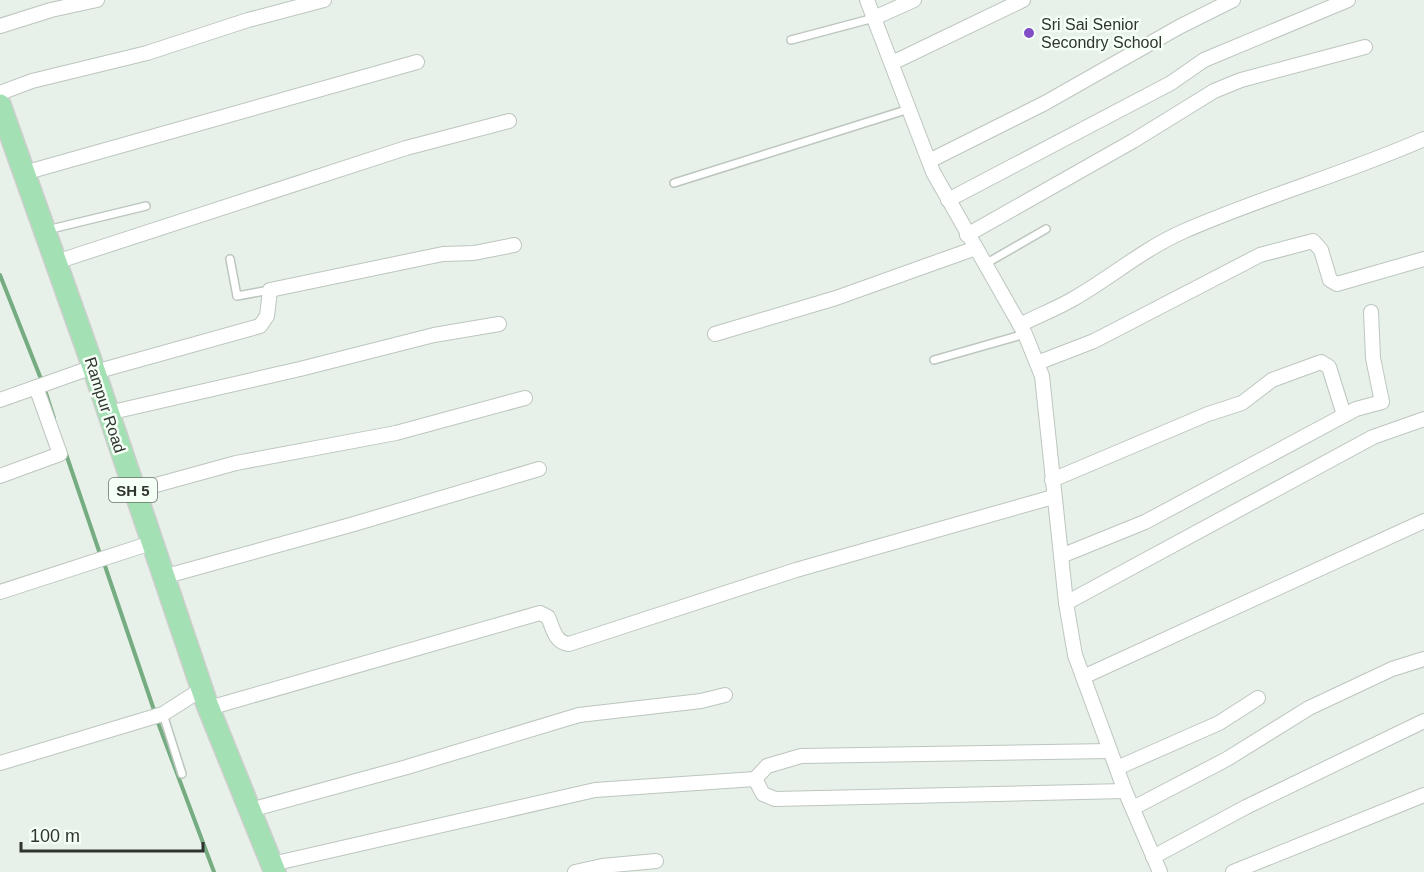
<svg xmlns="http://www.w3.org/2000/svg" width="1424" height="872" viewBox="0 0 1424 872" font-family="Helvetica,sans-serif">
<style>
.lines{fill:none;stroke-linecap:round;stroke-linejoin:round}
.stream{stroke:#76ac82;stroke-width:4}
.lane-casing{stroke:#bcc6be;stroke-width:10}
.street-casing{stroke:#bcc6be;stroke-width:16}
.primary-casing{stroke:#cdcecd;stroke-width:24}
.lane{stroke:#fff;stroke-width:7}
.street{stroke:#fff;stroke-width:14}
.primary{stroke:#a3e0b3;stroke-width:21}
.poi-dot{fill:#824ec6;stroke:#f4fff6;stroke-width:2}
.labels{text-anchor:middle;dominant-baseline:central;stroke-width:5;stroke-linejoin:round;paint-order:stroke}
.shield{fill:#f4fff6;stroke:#6b716b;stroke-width:1.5}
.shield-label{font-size:15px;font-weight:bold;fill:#303430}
.poi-label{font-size:16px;fill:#303430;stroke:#f4fff6;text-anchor:start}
.street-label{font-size:16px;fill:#303430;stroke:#f4fff6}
</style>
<rect width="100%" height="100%" fill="#e7f1e9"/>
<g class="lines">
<g class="stream">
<path d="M0,275l41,104"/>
<path d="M46,393l8,25"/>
<path d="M65,451l34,100"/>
<path d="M105,566l50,147"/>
<path d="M157,720l57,152"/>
</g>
<g class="lane-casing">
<g id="lane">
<path d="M791,40l83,-22"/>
<path d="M674,183l235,-74"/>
<path d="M47,230l99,-24"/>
<path d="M230,259l7,37 33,-6"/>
<path d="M987,263l59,-34"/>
<path d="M934,360l91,-26"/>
<path d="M163,714l19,60"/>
</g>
</g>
<g class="street-casing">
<g id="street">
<path d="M867,0l66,172 92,162 17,42 24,227 9,52 50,136 35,81"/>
<path d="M874,18l40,-18"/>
<path d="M0,26l51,-16 46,-10"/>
<path d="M892,63l131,-63"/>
<path d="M0,93l32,-12 115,-28 101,-33 76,-20"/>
<path d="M929,161l116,-58 134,-76 54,-27"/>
<path d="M24,173l393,-111"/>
<path d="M948,200l223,-117 33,-23 144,-60"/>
<path d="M967,235l166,-94 81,-50 27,-11 124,-33"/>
<path d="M56,262l350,-114 103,-27"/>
<path d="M1020,325c17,-9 36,-16 53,-26 37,-21 69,-49 109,-67 79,-35 163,-58 242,-93"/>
<path d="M715,334l121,-36 140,-50"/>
<path d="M1037,363l57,-22 166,-86 53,-14 8,9 9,30 7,4 87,-25"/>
<path d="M95,372l165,-46 7,-10 3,-26 173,-36 31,-1 40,-8"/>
<path d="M0,400l93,-33"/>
<path d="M108,413l192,-44 134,-34 65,-11"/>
<path d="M0,476l60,-22 -24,-67"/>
<path d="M1052,480l156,-66 34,-11 30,-23 49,-18 8,5 15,48"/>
<path d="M134,491l102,-28 160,-30 129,-35"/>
<path d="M1061,556l84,-34 211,-113 26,-7 -9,-44 -2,-46"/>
<path d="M163,577l191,-53 185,-55"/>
<path d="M0,592l151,-49"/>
<path d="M1066,603l307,-166 51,-18"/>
<path d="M1083,677l341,-156"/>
<path d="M209,708l331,-95 8,4c5,11 7,26 21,27l227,-74 257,-73"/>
<path d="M0,763l163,-49 39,-25"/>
<path d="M1117,768l102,-45 39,-25"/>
<path d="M755,779l8,15 12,5 350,-8"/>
<path d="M1133,808l94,-49 82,-51 83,-39 32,-10"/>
<path d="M250,810l157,-43 172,-52 122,-14 24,-6"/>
<path d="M1153,857l93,-50 178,-86"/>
<path d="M272,864l323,-74 160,-11 12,-13 34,-10 309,-5"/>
<path d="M575,872l27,-6 54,-5"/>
<path d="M1233,872l191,-77"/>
</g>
</g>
<g class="primary-casing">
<path id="primary" d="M0,105l90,253 117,346 68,168"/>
</g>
<use href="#lane" class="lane"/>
<use href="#street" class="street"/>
<use href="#primary" class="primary"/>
</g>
<circle class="poi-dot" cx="1029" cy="33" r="6"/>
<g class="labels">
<rect class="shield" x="109" y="478" width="48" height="24" rx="4.5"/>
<g class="shield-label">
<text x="133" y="490">SH 5</text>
</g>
<g class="poi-label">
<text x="1041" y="24">Sri Sai Senior<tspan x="1041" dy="18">Secondry School</tspan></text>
</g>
<g class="street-label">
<text transform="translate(105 405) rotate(72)">Rampur Road</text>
</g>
</g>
<path d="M21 842v9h182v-9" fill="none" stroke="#303430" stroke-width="3"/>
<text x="30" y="842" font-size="18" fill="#303430" stroke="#f4fff6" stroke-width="4.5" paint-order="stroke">100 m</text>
</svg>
